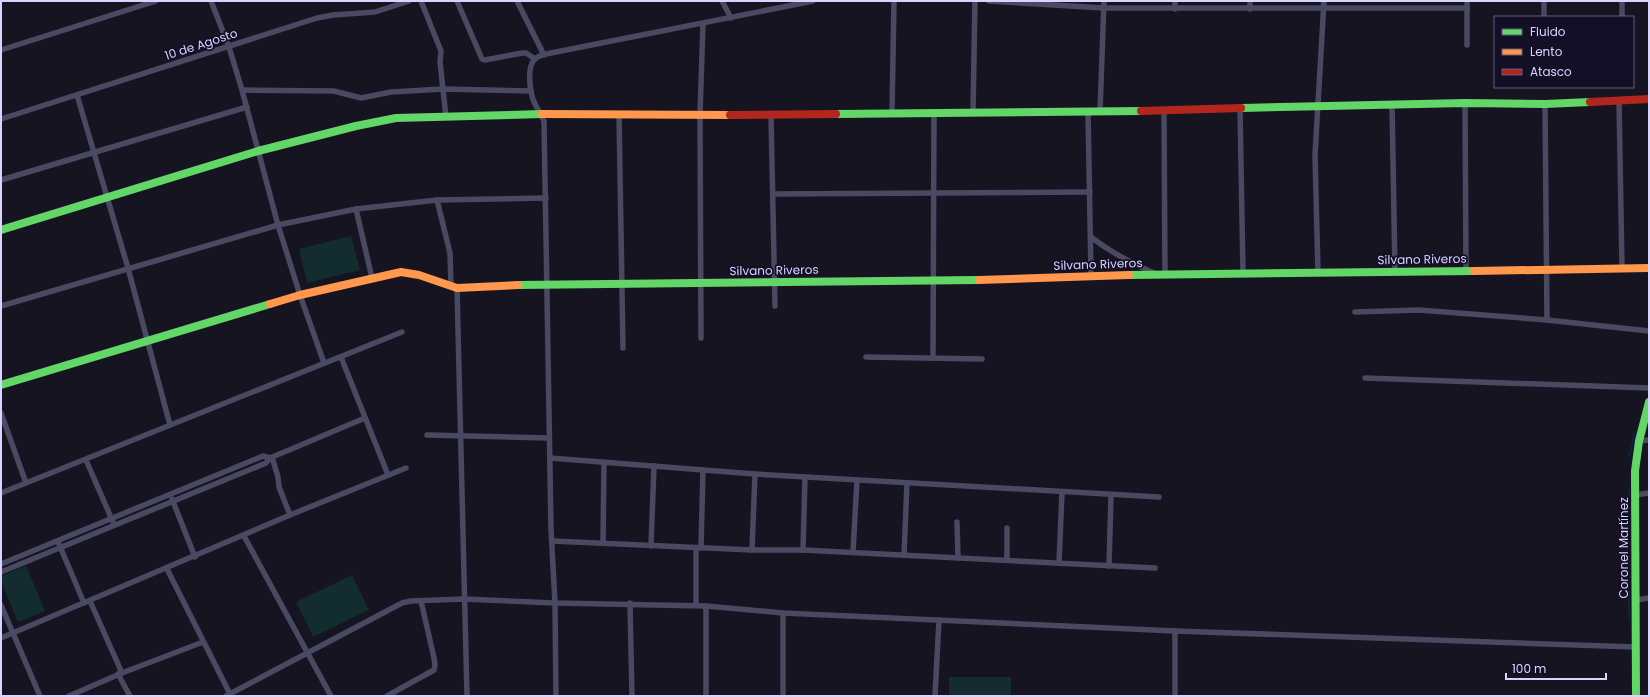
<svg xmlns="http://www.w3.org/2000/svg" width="1650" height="697" viewBox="0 0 1650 697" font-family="Poppins,sans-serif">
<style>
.green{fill:#132c2d}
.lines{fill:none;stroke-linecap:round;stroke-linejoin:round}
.stream{stroke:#0d2144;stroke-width:2}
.street{stroke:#4a4962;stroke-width:5.5}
.fast{stroke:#63d668;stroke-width:8}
.slow{stroke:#ff974d;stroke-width:8}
.jam{stroke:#b3261e;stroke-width:8}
.labels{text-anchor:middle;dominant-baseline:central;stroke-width:3.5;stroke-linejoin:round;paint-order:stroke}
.street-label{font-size:12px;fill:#d9d4ff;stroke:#130f26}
</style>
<rect width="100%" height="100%" fill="#161421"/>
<g class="green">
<path d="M351,236l9,34 -53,13 -8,-34z"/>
<path d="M26,566l19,45 -27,11 -17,-41v-5z"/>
<path d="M352,575l17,35 -56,27 -17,-35z"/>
<rect x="949" y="677" width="62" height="19"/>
</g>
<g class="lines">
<g class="stream">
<path d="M1629,457l6,-25"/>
<path d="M1628,527l1,-37"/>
<path d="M1629,591v28"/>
</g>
<g class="street">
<path d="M211,1l18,46 13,43 36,135 22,70 24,68"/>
<path d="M421,1l20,50 -1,11 6,55"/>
<path d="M457,1l25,58 3,1 37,-7h4l9,6"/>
<path d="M517,1l27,54"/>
<path d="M722,1l9,17"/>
<path d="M989,1l115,7h363"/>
<path d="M1175,9v-8"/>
<path d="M1250,9v-8"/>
<path d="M1544,17v-16"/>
<path d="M1622,17v-16"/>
<path d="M1467,45v-44"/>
<path d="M1,50l155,-49"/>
<path d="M242,90l92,1 27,7 30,-6 52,-3 88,2"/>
<path d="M77,95l51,173 42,157"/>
<path d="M1619,100l3,168"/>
<path d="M1465,103l1,168"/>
<path d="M1392,104l3,168"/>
<path d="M1545,104l2,216"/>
<path d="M1240,108l3,165"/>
<path d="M1164,110l1,164"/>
<path d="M973,112l2,-111"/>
<path d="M1088,112l3,164"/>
<path d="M1100,112l4,-111"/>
<path d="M892,113l2,-112"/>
<path d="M619,114l4,234"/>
<path d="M771,115l4,191"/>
<path d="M1,119l316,-101 16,-3 42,-3 34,-11"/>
<path d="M1,180l246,-73"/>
<path d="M773,194l317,-2"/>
<path d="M437,200l13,53 1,33"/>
<path d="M356,209l16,69"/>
<path d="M1091,237c19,15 40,26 63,36"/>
<path d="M1318,272l-3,-117 9,-154"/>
<path d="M457,288l10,408"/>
<path d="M1,306l277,-81 78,-16 81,-9 109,-2"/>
<path d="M1355,312l64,-2 128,10 102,11"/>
<path d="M701,338l-1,-224 3,-90"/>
<path d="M341,357l47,118"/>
<path d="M866,357l116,2"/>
<path d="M933,357l1,-244"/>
<path d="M1365,378l284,10"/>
<path d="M1,413l25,70"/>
<path d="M427,435l122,3"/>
<path d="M1639,441l10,-1"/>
<path d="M272,457l6,20 1,10 11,28"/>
<path d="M550,458l205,16 404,23"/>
<path d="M86,460l27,62"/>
<path d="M1,493l401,-161"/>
<path d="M1635,495l14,-2"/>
<path d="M172,499l23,58"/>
<path d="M957,522l1,36"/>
<path d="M1007,528v32"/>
<path d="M244,536l87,160"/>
<path d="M552,541l200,9h51l352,18"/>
<path d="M603,543l1,-80"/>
<path d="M59,544l25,59"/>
<path d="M651,546l3,-80"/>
<path d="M701,548l2,-78"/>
<path d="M752,550l3,-76"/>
<path d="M803,550l2,-73"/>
<path d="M853,552l4,-72"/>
<path d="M904,555l3,-72"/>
<path d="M1059,563l3,-71"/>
<path d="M1,564l262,-108 7,2"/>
<path d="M1109,566l2,-71"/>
<path d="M167,569l64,127"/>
<path d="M1,572l265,-109 4,-5 95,-40"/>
<path d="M1636,600l13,-2"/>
<path d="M90,601l32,72"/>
<path d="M630,603l2,93"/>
<path d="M1,605l39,91"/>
<path d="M696,605v-57"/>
<path d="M706,606v90"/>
<path d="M783,613v83"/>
<path d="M1,638l289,-123 116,-47"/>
<path d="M118,674l12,22"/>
<path d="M69,696l53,-23 81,-31"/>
<path d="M226,696l176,-93 9,-2 53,-2 91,4 151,3 77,7 392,18 460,16"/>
<path d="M387,696l47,-26 1,-5 -1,-7 -13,-57"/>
<path d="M556,696l-1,-93 -4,-74 -7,-408c-3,-6 -6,-11 -9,-17 -5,-10 -9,-37 0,-45 3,-3 7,-4 11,-5l267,-53"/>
<path d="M935,696l4,-76"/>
<path d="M1175,696v-65"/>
</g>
<g class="fast">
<path d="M1241,108l224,-5 80,1 45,-2"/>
<path d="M836,114l305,-3"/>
<path d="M1,230l257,-79 98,-25 40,-8 146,-4"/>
<path d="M1129,275l345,-4"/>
<path d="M518,285l461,-5"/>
<path d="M1,385l269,-81"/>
<path d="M1636,696l-1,-225 4,-30 10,-39"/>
</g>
<g class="slow">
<path d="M542,114l188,1"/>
<path d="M1474,271l175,-3"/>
<path d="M979,280l150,-5"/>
<path d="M270,304l30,-9 101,-23 18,3 38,13 61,-3"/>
</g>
<g class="jam">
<path d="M1590,102l59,-3"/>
<path d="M1141,111l100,-3"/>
<path d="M730,115l106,-1"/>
</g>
</g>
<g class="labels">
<g class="street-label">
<text transform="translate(201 44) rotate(-18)">10 de Agosto</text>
<text transform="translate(1422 259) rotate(-1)">Silvano Riveros</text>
<text transform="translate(1098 264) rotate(-2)">Silvano Riveros</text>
<text transform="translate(774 270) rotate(-1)">Silvano Riveros</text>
<text transform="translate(1623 548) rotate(-90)">Coronel Martínez</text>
</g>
</g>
<rect width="1650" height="697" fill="none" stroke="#d9d4ff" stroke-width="4"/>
<rect x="1494" y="16" width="140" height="72" fill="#130f26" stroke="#625e7d"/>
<rect x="1502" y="29" width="20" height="6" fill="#63d668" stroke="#625e7d"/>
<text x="1530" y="36" font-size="12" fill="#d9d4ff">Fluido</text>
<rect x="1502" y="49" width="20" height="6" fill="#ff974d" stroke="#625e7d"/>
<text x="1530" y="56" font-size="12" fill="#d9d4ff">Lento</text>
<rect x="1502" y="69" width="20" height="6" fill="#b3261e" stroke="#625e7d"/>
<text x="1530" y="76" font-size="12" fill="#d9d4ff">Atasco</text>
<path d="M1506 673v6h100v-6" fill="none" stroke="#d9d4ff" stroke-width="2"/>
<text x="1512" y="673" font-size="12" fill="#d9d4ff" stroke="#130f26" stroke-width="3" paint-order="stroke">100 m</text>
</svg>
